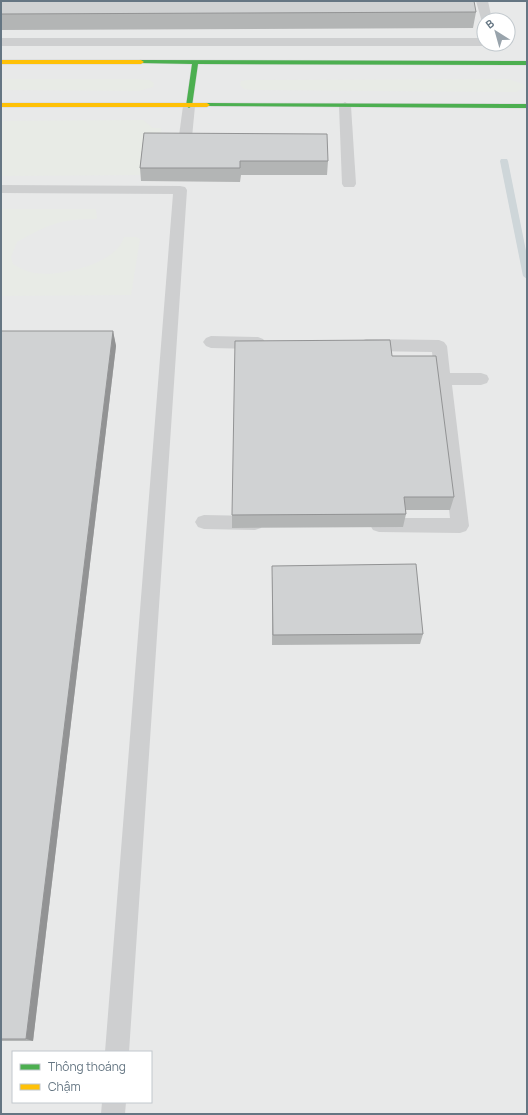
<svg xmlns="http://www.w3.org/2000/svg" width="528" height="1115" viewBox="0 0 528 1115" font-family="Manrope,sans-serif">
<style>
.built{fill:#e8e9e9;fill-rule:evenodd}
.green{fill:#e8ebe6}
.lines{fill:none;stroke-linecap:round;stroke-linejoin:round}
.stream{fill:#ced6d9;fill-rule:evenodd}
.fast-casing{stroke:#d5d6d7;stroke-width:1}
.slow-casing{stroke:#d5d6d7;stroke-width:1}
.lane{fill:#cecfd0;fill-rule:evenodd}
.fast{fill:#4caf50;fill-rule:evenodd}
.slow{fill:#ffc107;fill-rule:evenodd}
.wall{fill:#b3b5b5}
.shaded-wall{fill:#929394}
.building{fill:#d0d2d3;stroke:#929394}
</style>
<rect width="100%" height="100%" fill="#f9f9f9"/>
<path class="built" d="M1,1h526v1113h-526zM484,20h24v24h-24zM13,1052h138v50h-138z"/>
<g class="green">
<path d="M1,79h134l14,1 5,3 -1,4 -14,4 -138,-1z"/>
<path d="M508,79l15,5 2,3 -9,5h-12l-252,-2 -8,-1 -4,-4 1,-4 6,-1z"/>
<path d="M143,120l10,8h8l1,18h-18l-4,29 -139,1v-55z"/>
<path d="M1,209h95l1,10c-37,0 -48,5 -80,23l-6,15 2,7c7,4 14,8 22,9 25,4 82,-9 89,-36h12l4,2 -9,56 -130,1z"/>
</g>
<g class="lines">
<path class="stream" d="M501,159h6l1,2 19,95v23l-4,-3 -23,-115z"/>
<g class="fast-casing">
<g id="fast">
<path d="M141,60l386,1v4l-329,-1 -6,42 -3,2 -3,-2 6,-42 -53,-1v-2z"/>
<path d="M207,103l320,1v4l-322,-2v-2z"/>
</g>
</g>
<g class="slow-casing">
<g id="slow">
<path d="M1,60h140l3,2 -3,2h-140z"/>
<path d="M1,103h206l3,2 -3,2h-206z"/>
</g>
</g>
<g class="lane">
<path d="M476,1h12l4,19h-8v3l-2,-1z"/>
<path d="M1,38h483v6h5l-5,2h-483z"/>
<path d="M189,102l6,4 -5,52 -2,3h-10l-2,-3 7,-52z"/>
<path d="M345,102l6,4 5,78 -2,3h-10l-2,-3 -3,-78z"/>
<path d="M1,185l179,1 5,1 2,3 -58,862h-24l68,-858 -172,-1z"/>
<path d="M211,336l47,1 5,2 3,4 -3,4 -5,2 -47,-1 -5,-2 -3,-4 3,-4z"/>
<path d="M366,339l73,1 5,2 3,4 3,27h31l6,2 2,4 -2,4 -6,2h-29l17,141 -3,5 -6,2 -81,-1 -6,-2 -3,-5 3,-5 6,-2h71l-18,-166 -66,-1 -5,-2 -3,-4 3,-4z"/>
<path d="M204,515l51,1 6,2 3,5 -3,5 -6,2 -51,-1 -6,-2 -3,-5 3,-5z"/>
<path d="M102,1102h24l-1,12h-24z"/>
</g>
<use href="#fast" class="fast"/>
<use href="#slow" class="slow"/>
</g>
<g class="wall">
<path d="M1,1l475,11 -3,16 -472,2z"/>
<path d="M144,133l184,28 -1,14h-86l-1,7 -99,-1 -1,-13z"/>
<path d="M1,331h112l3,15 -83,695h-32z"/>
<path d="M392,356l62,141 -4,13h-44v4l-3,13 -171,1v-13z"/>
<path d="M272,577l151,57 -3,10 -148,1z"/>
</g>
<path class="shaded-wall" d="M113,331l3,15 -83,695 -7,-2z"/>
<g class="building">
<path d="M1,1h473l2,11 -475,2z"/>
<path d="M144,133l183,1 1,27h-88v7h-100z"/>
<path d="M1,331h112l-87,708h-25z"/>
<path d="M390,340l2,16h44l18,141h-50l2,17 -174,1 3,-174z"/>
<path d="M416,564l7,70 -150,1 -1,-69z"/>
</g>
<rect width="528" height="1115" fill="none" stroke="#657683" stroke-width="4"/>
<rect x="12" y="1051" width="140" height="52" fill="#ffffff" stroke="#c1c8cd"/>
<rect x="20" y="1064" width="20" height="6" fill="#4caf50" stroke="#c1c8cd"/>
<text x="48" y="1071" font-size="12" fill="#657683">Thông thoáng</text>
<rect x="20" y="1084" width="20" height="6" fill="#ffc107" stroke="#c1c8cd"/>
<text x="48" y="1091" font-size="12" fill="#657683">Chậm</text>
<g transform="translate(496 32) rotate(323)"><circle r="19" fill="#ffffff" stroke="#c1c8cd"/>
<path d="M0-3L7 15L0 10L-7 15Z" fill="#99a4ac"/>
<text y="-6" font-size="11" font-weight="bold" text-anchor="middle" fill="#657683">B</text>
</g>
</svg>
